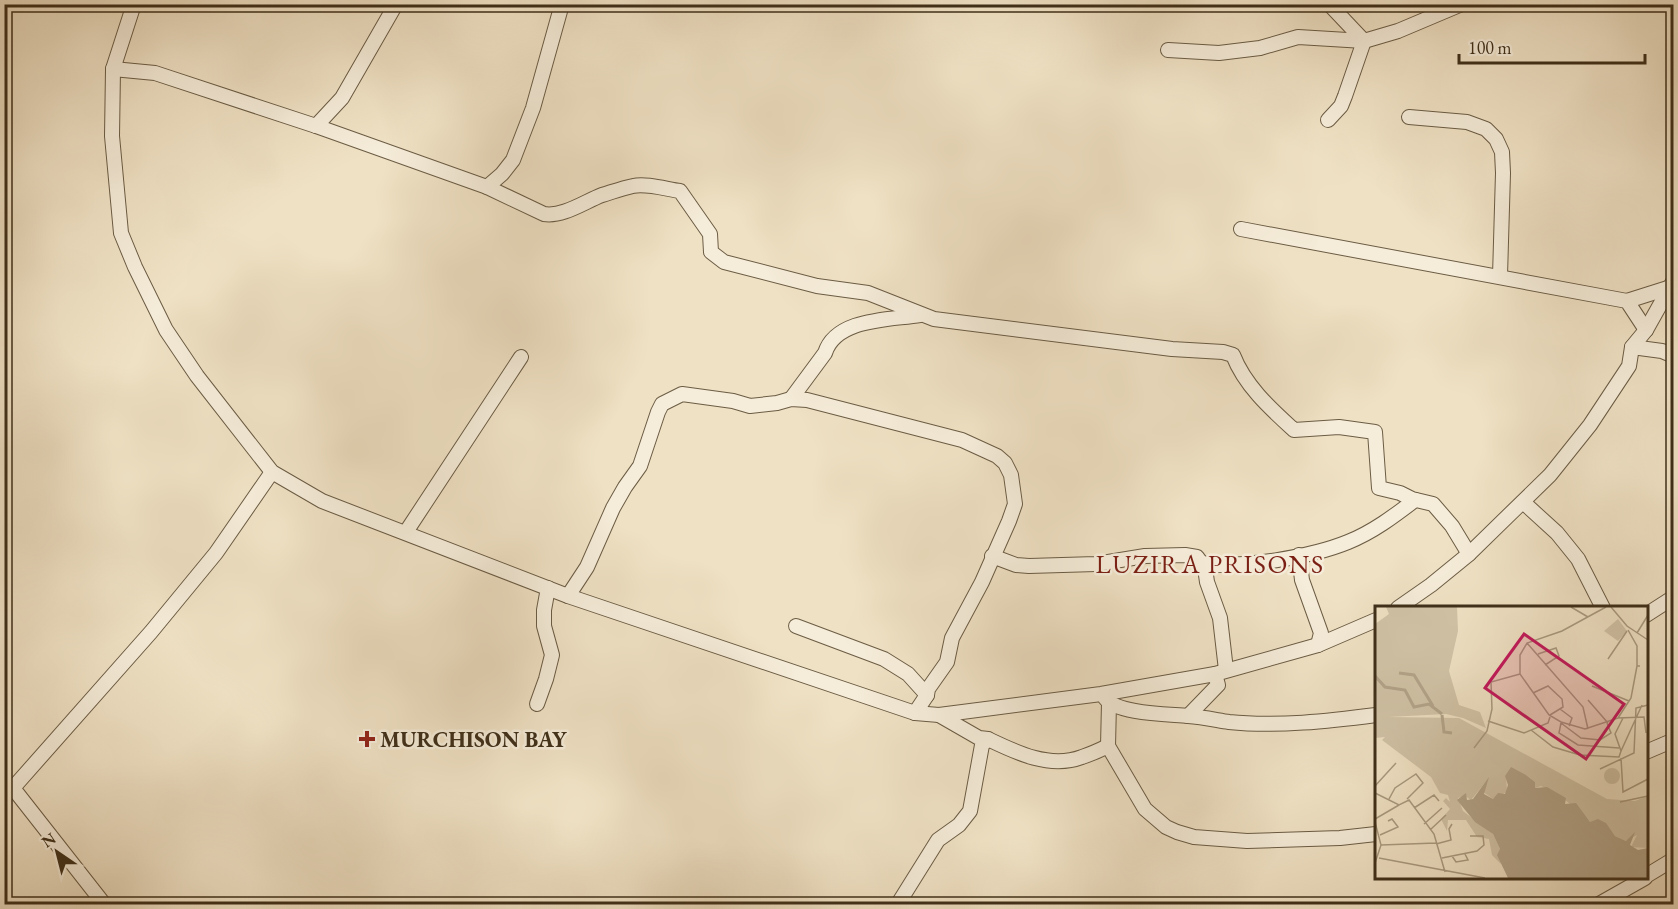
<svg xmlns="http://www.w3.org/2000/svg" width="1678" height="909" viewBox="0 0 1678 909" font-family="'EB Garamond',serif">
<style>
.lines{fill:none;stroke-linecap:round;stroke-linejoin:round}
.minor-casing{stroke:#6b5c44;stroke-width:16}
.minor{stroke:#f5ecd9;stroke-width:14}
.poi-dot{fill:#8f2418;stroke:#f5ecd9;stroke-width:2}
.labels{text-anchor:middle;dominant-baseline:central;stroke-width:5;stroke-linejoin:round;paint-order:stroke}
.poi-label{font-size:22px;font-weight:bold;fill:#3f2f19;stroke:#f5ecd9;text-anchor:start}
.quarter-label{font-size:26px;letter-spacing:1.5px;fill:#7a1f14;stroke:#f5ecd9}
.inset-river{fill:none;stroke:#b3a48a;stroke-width:3}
.inset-road{fill:none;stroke:#a99a80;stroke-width:1.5}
.view{fill:#c2185b;fill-opacity:0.15;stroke:#c2185b;stroke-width:3}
.inset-edge{fill:none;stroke:#3f2f19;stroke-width:3}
</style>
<rect width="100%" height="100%" fill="#efe1c4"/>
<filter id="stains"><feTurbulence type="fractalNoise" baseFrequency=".00333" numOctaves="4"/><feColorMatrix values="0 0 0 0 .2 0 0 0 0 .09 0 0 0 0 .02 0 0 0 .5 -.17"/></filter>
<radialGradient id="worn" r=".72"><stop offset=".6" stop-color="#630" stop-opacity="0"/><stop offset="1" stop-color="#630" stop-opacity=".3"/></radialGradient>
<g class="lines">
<g class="minor-casing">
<g id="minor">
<path d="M134,4l-21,65 -1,67 9,97 14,34 31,63 31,46 75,96 50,29 246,95 347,117 24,2 162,-21 114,-20 103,-29 58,-25"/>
<path d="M1329,4l35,37"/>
<path d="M1168,50l51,3 41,-5 38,-11 66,4 34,-10 64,-27"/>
<path d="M113,69l42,4 161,53 171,61 57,27c19,3 40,-12 58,-19 10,-3 21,-7 31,-9 13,-3 33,3 47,5l30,43 1,18 13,10 93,24 51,7 66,26 238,30 51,3 10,3c12,31 38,54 61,75l45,-3 36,5 4,56 21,5 12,6 21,5 19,22 17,28"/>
<path d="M1409,117l58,5 19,7 10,10 6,13 1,21 -3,103"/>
<path d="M1328,120l13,-14 4,-10 19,-55"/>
<path d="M316,126l26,-28 54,-94"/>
<path d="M487,187l15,-13 11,-14 20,-52 29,-104"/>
<path d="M1241,229l386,72 19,29"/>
<path d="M1627,301l41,-13"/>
<path d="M1632,347l30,4 12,5"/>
<path d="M791,399l34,-46c11,-35 65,-33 95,-38"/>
<path d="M1523,502l34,31 21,26 25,49"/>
<path d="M406,532l115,-175"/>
<path d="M1299,555l3,25 19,53 -3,12"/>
<path d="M992,556l24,9 13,1 67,-2 49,-8 40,-1 12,2 8,11 2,14 13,36 6,52"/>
<path d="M1201,563c37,7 113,-7 147,-21 25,-10 46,-26 67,-42"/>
<path d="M568,596l19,-29 26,-59 12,-21 15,-21 18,-54 4,-8 20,-10 51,7 17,5 27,-3 14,-4 16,1 155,40 35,16 8,7 6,12 4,29 -6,17 -27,61 -30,56 -5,24 -19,27 -1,6 -12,18"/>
<path d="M1398,608l33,-23 38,-31 81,-79 40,-50 39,-59 3,-19 14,-17 28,-50"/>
<path d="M1646,615l28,-18"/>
<path d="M796,626l88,33 24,15 19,21"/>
<path d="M1105,698c12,16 63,16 83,18 14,1 28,4 41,6 47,5 101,-1 147,-7"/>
<path d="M1109,703l-1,43 37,63 21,18 11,5 17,5 53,4 93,-3 36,-4"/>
<path d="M537,704l9,-25 6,-24 -8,-29v-16l4,-22"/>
<path d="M1188,716l30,-31 -3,-11"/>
<path d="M988,739c29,14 62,30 94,18 9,-3 18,-7 26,-11"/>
<path d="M1646,752l28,-12"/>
<path d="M1646,876l28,-17"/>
<path d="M104,904l-91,-116 138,-156 65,-79 56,-81"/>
<path d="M898,904l40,-64 21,-15 11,-14 12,-66 6,-6 -9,-1 -40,-23"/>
<path d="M1599,904l46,-26"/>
</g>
</g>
<use href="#minor" class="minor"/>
</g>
<path class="poi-dot" d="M364 730h6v6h6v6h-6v6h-6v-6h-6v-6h6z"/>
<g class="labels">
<g class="poi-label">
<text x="380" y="739">MURCHISON BAY</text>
</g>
<g class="quarter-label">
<text x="1210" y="564">LUZIRA PRISONS</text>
</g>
</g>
<g transform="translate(1375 606)">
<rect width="273" height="273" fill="#efe1c4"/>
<path d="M11,1h71l1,24 -9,40 10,34 21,7 6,16 -23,-10 -17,-4 -58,3 71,1 148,81 28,2 13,-5v52l-17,-1 6,-12 -11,6 -11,-5 -11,-14h-14l-28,-25 -21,-11 -6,2v-6l-9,-7h-20l1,17 -14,7 -11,-8 6,-12 -17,21 -6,-4 -7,2 5,13 30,23 7,15 1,15 -9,-9 -3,-16 -12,-2 -11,-17h-18l-1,11 -6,-12 9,-10 -7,-8 3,-3 4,4 -2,-7 -8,-2 -9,-16 -49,-37 3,-3 -10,1v-114l14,-10zM243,13l9,12 -9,10 -14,-10zM229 170a8 8 0 1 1 16 0a8 8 0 1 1-16 0Z" fill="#d1c3a7"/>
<path d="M136,161l15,8 9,7v6l12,-1 19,11 -1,6 11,-1 14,19 8,-3 8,4 9,13 11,5 9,-9 -5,13 8,5 10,-2v30h-140l-11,-23 3,-6 -7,-15 -18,-12 -18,-22 9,-7 1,7 6,-1 16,-22 -5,17 9,5 5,-6 7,1 3,-9 -3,-9z" fill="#b3a48a"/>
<path class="inset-river" d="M24,67l15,2 19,31M0,70l10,11 20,3 9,17 15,-3 13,10M67,109l2,17 8,1"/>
<path class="inset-road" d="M196,1l17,10M231,1l-44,24 -35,12 -7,12v19l29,41 12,7 24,7 33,-11 26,-1 2,16M236,1l16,19 21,14M253,24l9,16v20h3M262,27l11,-18M152,37l56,64 5,22M163,48l18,-6 3,8 -14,9M233,53l19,-28M217,80l37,15M158,87l15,-7 14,13 1,8 -13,8M213,94l20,23M185,103l12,9 -3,8M243,112l13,-20 6,-32M248,112l-8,16 6,17 21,-46M113,115l36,12 24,-10 2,-6M186,117l-2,10 19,12 41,3M186,117l20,15 19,2 11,-7 -4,-10M156,124l22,17 27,8 39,2 2,-6M99,142l13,-17 5,-22 -1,-27 29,-8M246,152l2,34 25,-13M225,163l34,-16 2,-45 12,-3M0,180l21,-23M0,187l24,12 10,-5 25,34 11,38M14,193l6,-11 21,-14 7,9 -16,16M245,196l28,-6M39,202l20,-13 5,6M0,213l24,-14M0,216l6,23 -6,18M49,218l18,-16M55,224l16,-15M5,229l18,-8 -6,-8 -4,2M61,238l15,-4 -2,-11 3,-5M6,239l55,-2M77,250l4,6 12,-2 -3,-6M4,252l106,20M67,252l35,-7 7,-6 -1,-9h-13"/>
<path class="view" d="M149,28l100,70 -38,55 -101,-71z"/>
<rect width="273" height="273" class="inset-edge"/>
</g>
<rect width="1678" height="909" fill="none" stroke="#efe1c4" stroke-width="24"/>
<rect x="6" y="6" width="1666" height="897" fill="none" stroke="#3f2f19" stroke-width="3"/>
<rect x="12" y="12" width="1654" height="885" fill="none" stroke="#3f2f19" stroke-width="1.5"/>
<g transform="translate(57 852) rotate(325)" stroke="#f5ecd9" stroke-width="4.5" paint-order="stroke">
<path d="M0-4.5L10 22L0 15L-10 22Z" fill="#3f2f19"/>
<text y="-9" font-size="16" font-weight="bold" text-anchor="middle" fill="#3f2f19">N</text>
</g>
<path d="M1459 54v9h186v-9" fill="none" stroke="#3f2f19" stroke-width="3"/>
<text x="1468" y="54" font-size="18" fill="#3f2f19" stroke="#f5ecd9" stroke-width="4.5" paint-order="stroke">100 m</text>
<rect width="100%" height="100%" filter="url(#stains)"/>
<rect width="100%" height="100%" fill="url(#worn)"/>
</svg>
